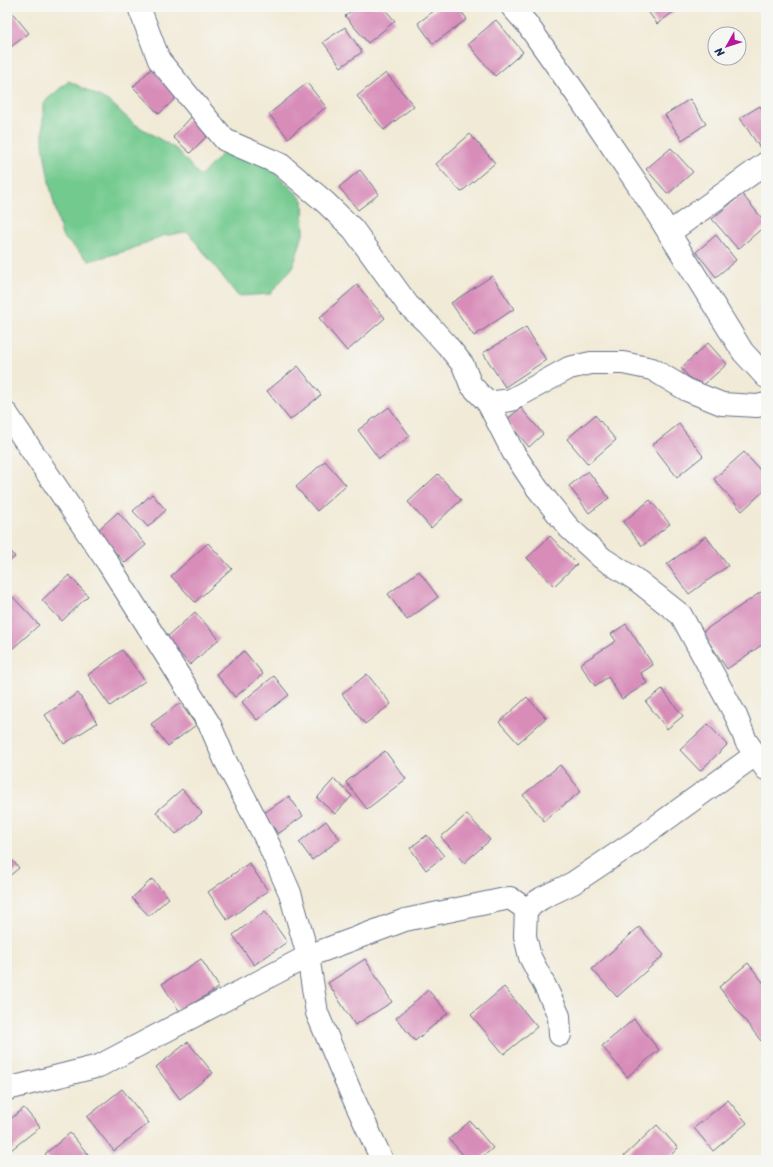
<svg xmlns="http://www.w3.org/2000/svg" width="773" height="1167" viewBox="0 0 773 1167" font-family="Sriracha,sans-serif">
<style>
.green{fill:#73ca8f;stroke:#477c76}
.building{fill:#d88db9}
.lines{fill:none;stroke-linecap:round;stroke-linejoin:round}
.minor-casing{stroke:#667088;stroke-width:24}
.minor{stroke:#fff;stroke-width:22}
</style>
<rect width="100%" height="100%" fill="#f6f6f2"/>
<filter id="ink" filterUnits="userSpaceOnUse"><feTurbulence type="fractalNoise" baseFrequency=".025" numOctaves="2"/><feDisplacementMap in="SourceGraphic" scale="8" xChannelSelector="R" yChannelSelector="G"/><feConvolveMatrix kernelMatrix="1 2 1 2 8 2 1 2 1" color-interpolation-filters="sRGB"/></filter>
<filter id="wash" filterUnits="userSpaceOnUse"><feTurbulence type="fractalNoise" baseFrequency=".012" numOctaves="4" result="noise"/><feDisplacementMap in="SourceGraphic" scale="16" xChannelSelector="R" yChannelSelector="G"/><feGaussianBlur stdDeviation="0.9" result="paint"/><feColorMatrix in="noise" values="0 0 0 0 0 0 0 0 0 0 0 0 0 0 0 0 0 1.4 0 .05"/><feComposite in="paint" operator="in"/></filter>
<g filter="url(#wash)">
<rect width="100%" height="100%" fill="#f1ead6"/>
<path class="green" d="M69,81l41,21 23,21 43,26 24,27 22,-22 22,-1 19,8 40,39 1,31 -11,36 -23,27 -32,2 -50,-64 -26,4 -33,14 -40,11 -27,-25 -13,-54 -6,-37v-42z"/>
<g id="blocks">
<g class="building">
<path d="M356,7h27l12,14 -27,22 -23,-27z"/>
<path d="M439,7h19l9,12 -34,25 -15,-21z"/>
<path d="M645,7h35l-23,17z"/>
<path d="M9,9l20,24 -22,17v-40z"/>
<path d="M496,20l27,32 -28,24 -27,-32z"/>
<path d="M345,27l17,25 -21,15 -18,-25z"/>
<path d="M152,68l27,27 -20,19 -26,-27z"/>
<path d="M386,73l28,33 -30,24 -27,-34z"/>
<path d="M307,83l19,24 -38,31 -19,-24z"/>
<path d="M690,99l16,25 -24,16 -17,-25z"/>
<path d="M760,106l6,10v28l-6,4 -20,-30z"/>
<path d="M193,115l18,17 -21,21 -17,-16z"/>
<path d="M470,134l25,29 -34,29 -25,-28z"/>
<path d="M671,148l22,24 -25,22 -22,-25z"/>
<path d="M360,170l19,24 -21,16 -19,-23z"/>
<path d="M742,194l24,29v2l-28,24 -26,-30z"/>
<path d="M716,235l20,25 -20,17 -20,-25z"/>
<path d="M492,276l22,33 -40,27 -23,-33z"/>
<path d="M357,285l28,33 -38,33 -28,-33z"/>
<path d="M526,327l20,33 -41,27 -22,-34z"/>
<path d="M708,343l19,21 -28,25 -18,-21z"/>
<path d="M298,366l23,29 -31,25 -23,-29z"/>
<path d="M389,407l21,29 -31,23 -21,-29z"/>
<path d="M521,408l22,26 -14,13 -23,-27z"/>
<path d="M595,415l21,25 -28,24 -21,-25z"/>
<path d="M679,424l24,32 -26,21 -25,-32z"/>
<path d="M744,452l22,25v12l-24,22 -28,-32z"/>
<path d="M325,461l21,24 -29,26 -21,-24z"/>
<path d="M588,471l21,27 -20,15 -20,-27z"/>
<path d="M438,474l23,26 -30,28 -23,-26z"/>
<path d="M152,494l14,16 -18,17 -15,-16z"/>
<path d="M650,500l20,24 -28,22 -19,-24z"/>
<path d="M118,512l28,33 -21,18 -28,-32z"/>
<path d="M550,536l27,28 -23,22 -27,-28z"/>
<path d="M706,536l22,30 -39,28 -22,-30z"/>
<path d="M208,543l24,26 -37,33 -24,-26z"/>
<path d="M7,546l8,11 -8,6z"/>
<path d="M419,571l19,26 -31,23 -19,-26z"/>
<path d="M69,575l19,21 -26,25 -20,-21z"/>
<path d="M764,590l2,3v49l-39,27 -25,-37z"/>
<path d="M12,596l27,29 -27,24 -5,-5v-43z"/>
<path d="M195,612l24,27 -29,26 -24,-27z"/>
<path d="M626,624l27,41 -12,8 6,10 -25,16 -14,-22 -13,9 -15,-22 36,-23 -5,-7z"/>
<path d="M122,650l23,31 -35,25 -22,-31z"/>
<path d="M244,651l19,23 -28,23 -19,-23z"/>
<path d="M367,674l24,30 -26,20 -23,-30z"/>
<path d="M274,676l15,19 -32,25 -15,-18z"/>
<path d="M662,689l21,27 -16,13 -21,-27z"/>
<path d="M78,693l19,30 -33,21 -19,-29z"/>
<path d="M527,697l19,21 -28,25 -19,-21z"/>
<path d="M180,703l16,22 -28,21 -17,-22z"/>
<path d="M708,724l19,21 -27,26 -20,-21z"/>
<path d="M385,751l21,28 -39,30 -21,-27z"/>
<path d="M560,765l21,26 -37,30 -21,-26z"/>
<path d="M334,779l18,17 -17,18 -18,-16z"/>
<path d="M182,789l20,24 -26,21 -20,-22z"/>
<path d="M289,796l14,20 -25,18 -14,-21z"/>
<path d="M467,814l23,26 -26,23 -23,-26z"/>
<path d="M326,821l14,18 -28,21 -13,-18z"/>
<path d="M427,835l17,21 -18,14 -16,-22z"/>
<path d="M7,854l12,14 -12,10z"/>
<path d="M249,863l19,28 -41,29 -19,-28z"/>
<path d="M152,879l17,19 -20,18 -17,-18z"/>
<path d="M265,911l22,31 -33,23 -21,-30z"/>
<path d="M639,927l25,28 -47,42 -25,-28z"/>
<path d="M201,959l18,28 -39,25 -18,-28z"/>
<path d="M365,959l27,43 -37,23 -27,-42z"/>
<path d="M748,963l18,23v51l-5,4 -42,-54z"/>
<path d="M504,987l33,40 -33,27 -33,-39z"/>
<path d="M428,990l20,23 -33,28 -19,-23z"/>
<path d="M634,1019l25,31 -32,27 -25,-31z"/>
<path d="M188,1042l25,31 -33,26 -24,-32z"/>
<path d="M122,1089l27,34 -35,28 -27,-34z"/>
<path d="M728,1100l19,23 -34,28 -19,-23z"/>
<path d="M24,1108l16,19 -33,26v-31z"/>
<path d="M470,1121l23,27 -14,12h-11l-19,-21z"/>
<path d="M657,1125l21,23 -12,12h-44l-1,-1z"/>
<path d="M70,1133l23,27h-43l-5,-6z"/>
</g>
</g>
</g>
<g filter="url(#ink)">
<use href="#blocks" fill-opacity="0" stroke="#667088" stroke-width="1"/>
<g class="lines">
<g class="minor-casing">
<g id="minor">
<path d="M139,7l20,53 66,80 55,24 45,38 28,27 55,76 19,18 20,22 16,20 8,20 17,18 23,-3 58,-32 22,-5h32l29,6 35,21 35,14 35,2 9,-2"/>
<path d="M512,7l15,17 48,68 76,112 92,148 23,25"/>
<path d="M669,233l97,-70"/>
<path d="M488,403l25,49 24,36 32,40 33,30 36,23 43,34 55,101 10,25 20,28"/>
<path d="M7,414l101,149 102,162 15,35 44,85 21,48 18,63 9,57 34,80 31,67"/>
<path d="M560,1035l-1,-19 -12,-26 -17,-33 -5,-21 1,-27 16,-11 31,-15 63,-42 119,-86"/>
<path d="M7,1089l92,-23 209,-110 97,-36 105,-22 16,11"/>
</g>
</g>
<use href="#minor" class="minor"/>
</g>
</g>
<rect width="773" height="1167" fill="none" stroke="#f6f6f2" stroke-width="24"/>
<g transform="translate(727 46) rotate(231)"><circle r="19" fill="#f6f6f2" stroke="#9ea6b7"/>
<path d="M0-3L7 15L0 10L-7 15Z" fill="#b5179e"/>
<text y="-6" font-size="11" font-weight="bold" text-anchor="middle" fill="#1b2f5e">N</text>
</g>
</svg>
